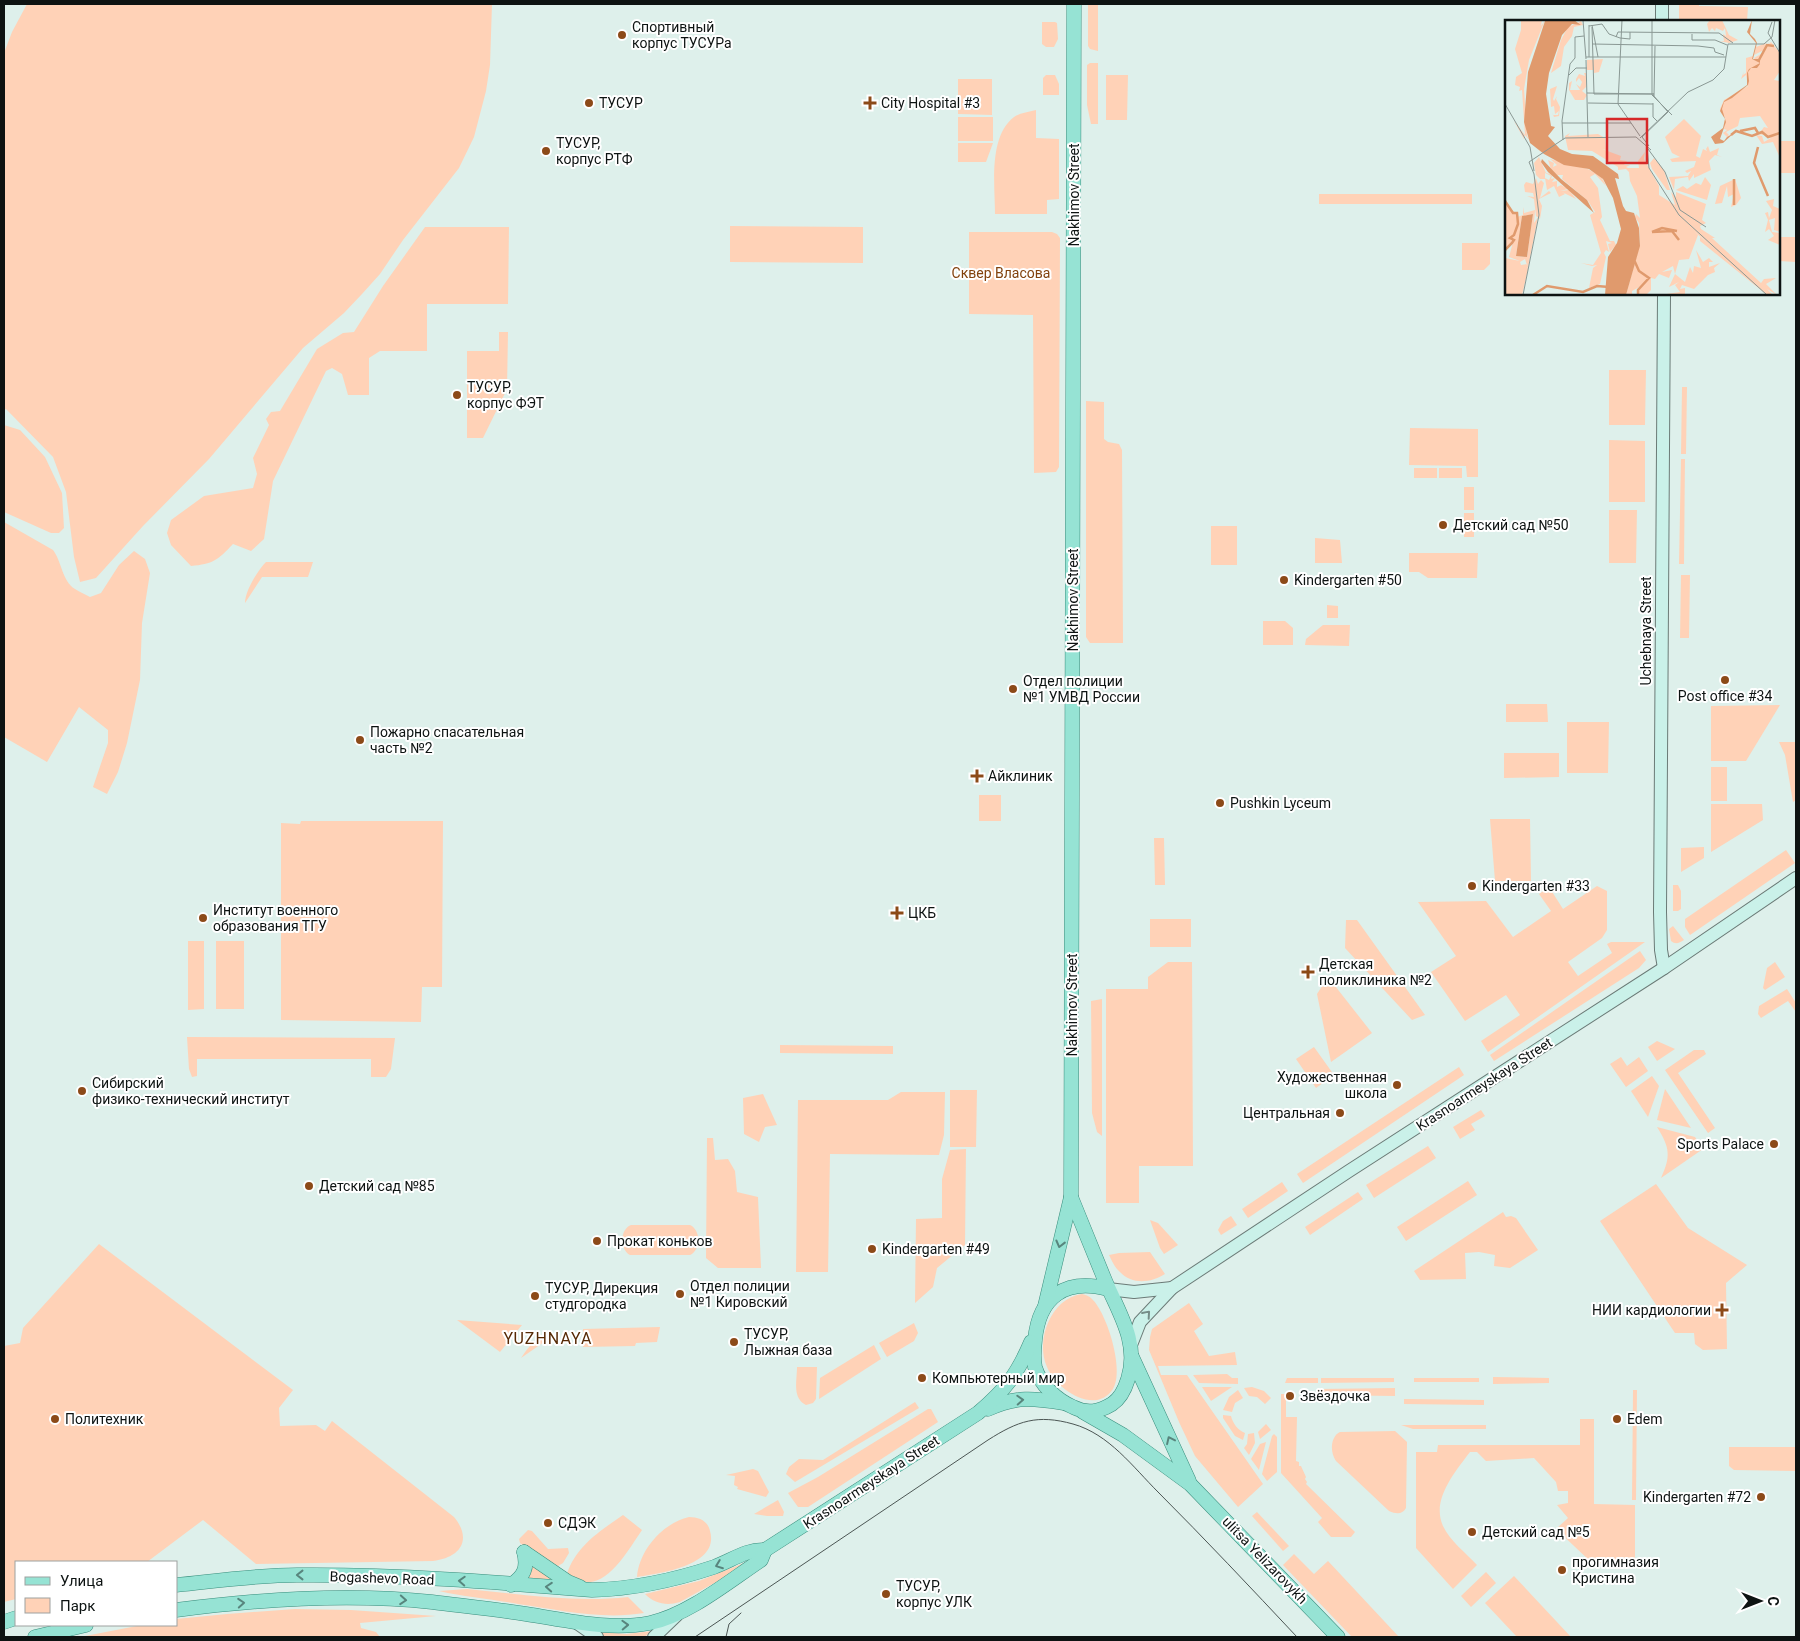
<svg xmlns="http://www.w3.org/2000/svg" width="1800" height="1641" viewBox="0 0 1800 1641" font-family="Roboto,sans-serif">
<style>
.green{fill:#ffd2b7}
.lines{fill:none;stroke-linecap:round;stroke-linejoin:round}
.secondary-casing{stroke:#6b7b77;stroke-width:14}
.primary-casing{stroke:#398e7d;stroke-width:15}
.secondary{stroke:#caf1e9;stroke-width:12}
.primary{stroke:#96e3d4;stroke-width:14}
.tram{stroke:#4c5654;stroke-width:1}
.oneway{stroke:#58857d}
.oneway2{stroke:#758d88}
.poi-dot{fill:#8c4a18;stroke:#fff;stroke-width:2}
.labels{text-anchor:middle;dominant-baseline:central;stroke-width:4;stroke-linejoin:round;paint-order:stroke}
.poi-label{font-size:14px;fill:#0d1312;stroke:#fff;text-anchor:start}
.street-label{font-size:14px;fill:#0d1312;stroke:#fff}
.park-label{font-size:14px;fill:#82420d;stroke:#fff}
.quarter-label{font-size:16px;letter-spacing:1px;fill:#562a06;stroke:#fff}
.inset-river{fill:none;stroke:#e09a6d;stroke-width:2.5}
.inset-road{fill:none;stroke:#8a9894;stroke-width:1}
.view{fill:#d62828;fill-opacity:0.15;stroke:#d62828;stroke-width:2.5}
.inset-edge{fill:none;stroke:#0d1312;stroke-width:2.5}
</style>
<rect width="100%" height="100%" fill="#def0eb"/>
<g class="green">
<path d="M27,4h465l-2,61 -4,26 -12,46 -15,31 -56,72 -23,34 -18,20 -18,19 -41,35 -94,111 -66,67 -47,52 -16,4 -6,-25 -8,-65 -13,-35 -47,-48 -2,1v-357l8,-21z"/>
<path d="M1088,4h10v47l-8,-2 -2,-3z"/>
<path d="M1679,4h20v2l49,1 -1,14h-68z"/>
<path d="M1042,22h13l2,1 1,16 -4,8h-8l-4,-3z"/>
<path d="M1090,63h8v61h-7l-4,-19v-40z"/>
<path d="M1046,75h9l4,9v11h-16v-17z"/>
<path d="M1106,75h22l-1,45h-21z"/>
<path d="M958,79h34v36l-34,-1z"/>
<path d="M1036,110v28l23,1v60l-12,1v14h-52c0,-28 -7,-77 19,-97 6,-4 14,-5 22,-7z"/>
<rect x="958" y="117" width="35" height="24"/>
<rect x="1779" y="141" width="17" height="32"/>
<path d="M958,143h35l-7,19h-28z"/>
<rect x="1319" y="194" width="153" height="10"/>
<path d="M730,226l133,1v36l-133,-1z"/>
<path d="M425,227h84l-1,77h-81v47h-47l-11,7v37h-21l-6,-21 -10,-6 -6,3 -53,110 -9,58 -13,12 -18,-7c-15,16 -20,20 -42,22l-20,-21 -4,-12 4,-13 33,-24 49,-8 4,-14 -4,-16 16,-33 -3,-6 5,-7 9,-1 37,-62 26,-16 11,-1 29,-46z"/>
<path d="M969,232h83l5,2 3,4 -1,229 -3,5 -22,1 -1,-158 -64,-1z"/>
<path d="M1779,237h17v25l-17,-1z"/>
<path d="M1462,243h28v21l-6,6h-22z"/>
<path d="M499,332h9l-1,57 -24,49h-16v-87h32z"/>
<path d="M1609,370h37l-1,55h-36z"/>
<path d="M1682,387h5l-1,67h-5z"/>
<path d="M1086,401l18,1v37l4,3 11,2 3,6 1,193h-33l-4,-6z"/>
<path d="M4,425l16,5 25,27 17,36 2,35 -5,5h-8l-47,-21z"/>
<path d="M1410,428l68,1v48h-11l-1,-11 -57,-1z"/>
<path d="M1609,440l36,1v61h-36z"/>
<path d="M1681,459h4l-1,105h-5z"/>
<rect x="1414" y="468" width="23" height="10"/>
<rect x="1439" y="468" width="23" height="10"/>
<rect x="1464" y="487" width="10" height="23"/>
<path d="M1609,510h28l-1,53h-27z"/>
<rect x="1464" y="513" width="10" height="24"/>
<path d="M4,522l49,28c9,12 9,31 22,39 4,3 10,5 15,8l11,-4 18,-28 15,-14 11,8 5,14 -8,50 -2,57 -13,63 -9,29 -11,22 -14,-7 15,-44v-13l-29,-23 -32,55 -43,-25z"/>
<rect x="1211" y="526" width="26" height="39"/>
<path d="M1315,538l25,2 2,23h-27z"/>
<path d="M1409,553h69l-1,25h-49l-9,-6h-10z"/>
<path d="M266,562h47l-5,15h-46l-17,26c0,-12 13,-33 21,-41z"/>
<path d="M1681,575h9l-1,63h-9z"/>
<path d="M1327,605l11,1v12h-11z"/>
<path d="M1263,621h22l8,7v17h-30z"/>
<path d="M1323,625h27l-1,21 -44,-1 1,-6z"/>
<path d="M1506,704h41l1,18h-42z"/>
<path d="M1780,705l-34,56h-35v-55z"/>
<path d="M1567,722h42l-1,51h-41z"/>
<path d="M1779,742h17v58l-3,2 -8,-47z"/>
<path d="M1504,753h55v24l-55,1z"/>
<rect x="1711" y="767" width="16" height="34"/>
<rect x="979" y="795" width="22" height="26"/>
<path d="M1711,804h51l1,16 -52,32z"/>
<path d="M1490,819h40l1,62h-36z"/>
<path d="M301,821h142l-1,166h-20l-1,35 -140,-2v-197l19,1z"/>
<path d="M1154,838h10l1,47h-10z"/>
<path d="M1704,847v11l-23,14v-24z"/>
<path d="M1786,850l9,13 -105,72 -5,-8v-8z"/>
<path d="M1673,885h5l3,6v18l-3,2h-5z"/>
<path d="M1597,886l10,5v39l-5,8 -34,24 10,14 34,-23 -5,-9 4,-2h34l-157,110 -7,-11 39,-26 -14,-20 -41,26 -34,-49 25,-16 -38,-54 68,-1 27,36 38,-26 -12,-17 10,-7 14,22z"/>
<rect x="1150" y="919" width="41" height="28"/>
<path d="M1346,920h11l68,95 -13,5 -67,-72z"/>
<path d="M1673,926l11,14c-5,3 -8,5 -13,1l-2,-12z"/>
<path d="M188,941h16v68l-16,1z"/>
<rect x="216" y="941" width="28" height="68"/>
<path d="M1640,951l6,9 -7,8 -145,93 -4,-6z"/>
<path d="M1168,962h24l1,204h-54v37h-33v-214h42v-12z"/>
<path d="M1775,962l10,15 -20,13 -2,-2 4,-20z"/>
<path d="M1328,977l44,56 -41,29 -14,-68z"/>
<path d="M1787,989l9,14v9l-8,-11 -27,17 -3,-4 1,-8z"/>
<path d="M1102,999v137l-5,-4 -5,-19 -1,-112z"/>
<path d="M187,1037l208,1 -4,31 -5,8h-15v-18h-174v17l-5,1 -3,-8z"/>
<path d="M1657,1041l18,8 -18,12 -9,-14z"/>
<path d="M780,1045l113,1v8l-113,-1z"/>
<path d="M1314,1047l20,28 -18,13 -20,-29z"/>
<path d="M1694,1050h10l2,4 -28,19 37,55 -7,5 -43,-63z"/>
<path d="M1621,1057l6,9 12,-9 9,14 -22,16 -16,-23z"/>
<path d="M1459,1067l5,8 -161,108 -6,-9z"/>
<path d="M1652,1076l7,10 -11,31 -17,-26z"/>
<path d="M1665,1089l26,39 -34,-8z"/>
<path d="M950,1090h27l-1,57h-26z"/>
<path d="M901,1092h44l-1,43 -5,20 -109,-1 -2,118h-32l2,-172h90z"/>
<path d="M763,1094l14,31 -12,2 -6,15 -15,-8 -1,-36z"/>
<path d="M1481,1110l4,6 -14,8 4,6 -15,9 -7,-12z"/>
<path d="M1657,1127l38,10 8,12 -42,29c10,-22 9,-30 -4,-51z"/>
<path d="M707,1138h6l2,22 13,-1 7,12 2,21 21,5 3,71h-43l-12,-10z"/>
<path d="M1428,1146l8,12 -62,40 -8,-13z"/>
<path d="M966,1149l-1,96 -28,23 -4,19 -18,16 1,-84 26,-1v-39l8,-29z"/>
<path d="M1468,1181l9,14 -71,46 -9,-14z"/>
<path d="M1282,1182l6,9 -40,27 -6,-9z"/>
<path d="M1656,1184l32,44 59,37 -21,18 1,66 -24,1 -8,-6 -1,-11h-19l-75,-112z"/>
<path d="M1358,1192l5,7 -53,36 -5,-8z"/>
<path d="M1503,1212l3,5 5,-1 5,2 22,32 -28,18 -16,-2 1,-11 -16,-3 -14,1 1,26 -46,1 -6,-9z"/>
<path d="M1231,1216l6,9 -16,10 -3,-5 5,-9z"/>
<path d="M1150,1220l8,3 20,22 -14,9 -4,-6z"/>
<path d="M631,1225h59c11,5 11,25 0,30h-60c-10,-5 -11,-25 1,-30z"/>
<path d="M99,1244l194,146 -14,18 1,18 36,-1 9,6 7,-10 122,96c19,23 6,41 -21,44l-177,3 -53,-44 -56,42h-131v37l-12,3v-256l16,-3 3,-15z"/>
<path d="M1150,1252l15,22c-14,9 -33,11 -45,-2 -5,-4 -8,-11 -11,-17l10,-2z"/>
<path d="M1082,1294c4,1 7,2 10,5 15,14 33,72 21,90 -18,27 -57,0 -66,-22 -12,-27 4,-69 35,-73z"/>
<path d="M1189,1303l14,21 -9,7 15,25 26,-4 2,13 -79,1 3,9h26l76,109 -25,23 -43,-51 -16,-34 -30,-72 1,-13 2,-8z"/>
<path d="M457,1320l65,5 -22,27z"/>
<path d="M914,1323l4,10 -4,8 -27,16 -8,-14z"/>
<path d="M660,1327l-3,15 -21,1 -1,3 -52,1v-18z"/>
<path d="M550,1335l-6,7 -23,16c8,-12 14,-20 29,-23z"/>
<path d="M874,1345l7,14 -62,40 1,-21z"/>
<path d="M797,1367h20l-1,32 -3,4 -7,2c-14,-7 -9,-24 -9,-38z"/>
<path d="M1227,1374l5,4h6v6l-39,-1 -6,-8z"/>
<path d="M1493,1377l56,1v5l-56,1z"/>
<path d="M1287,1378h31v5h-33z"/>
<path d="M1321,1378h73v4l-73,1z"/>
<rect x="1414" y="1378" width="65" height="4"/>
<path d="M1202,1387h30l-21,14z"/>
<path d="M1252,1387l12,4 7,7 -6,6 -8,-7 -8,-1 -5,-8z"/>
<path d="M1395,1388v8l-78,-1 1,-6z"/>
<path d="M1238,1390l5,8 -8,5 -3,9 -9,-2 6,-13z"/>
<path d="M1633,1390h4l-1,110h-4z"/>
<path d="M1281,1394h5v23h11l-1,44 3,1v4h2l5,11 -1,2 2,3 -1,2 49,48 -4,5h-20l-13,-15 4,-4 -41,-45z"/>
<path d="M1404,1399l80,1v5l-80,-1z"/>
<path d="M915,1402l4,6 -124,74 -9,-8 3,-7 10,-8 24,1z"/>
<path d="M928,1409h3l7,13 -130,85h-10l-10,-14 30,-16z"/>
<path d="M1223,1415l8,1c2,8 7,14 14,17l-2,7 -8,-4 -12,-18z"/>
<path d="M1580,1419h14v85l41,1v63l-44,-6 -35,-33 12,-11 -11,-13 11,-2v-12h-10l-2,-9 -22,-24 -48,3 -9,-9h-7c-15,20 -39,48 -27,74 7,15 23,27 34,39l-24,24 -37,-41v-96h21l1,-7h142z"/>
<path d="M1266,1424l5,6 -11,9 -2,-7z"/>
<path d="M1401,1425h85v4h-73z"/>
<path d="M1395,1431l12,11 -1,66c-4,7 -10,6 -17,3l-53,-50c-6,-9 -6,-24 4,-29z"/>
<path d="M1254,1433l1,10 -6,12 -5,-7 3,-4 1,-10z"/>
<path d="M1274,1434l3,3v35l-10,9 -5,-7 10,-38z"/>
<path d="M1266,1442l-7,28 -8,-11 9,-15z"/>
<path d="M1729,1447h67v24l-62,-1 -5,-4z"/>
<path d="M753,1469l5,2 11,21 -3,5 -29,-8 1,-2 -4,-2 1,-9 -9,-1z"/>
<path d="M778,1500l6,12 -1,4h-16l-13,-2z"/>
<path d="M1257,1512l32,34 -6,5 -31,-35z"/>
<path d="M623,1515l19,15c-12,17 -35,60 -61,51 -5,-1 -10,-5 -14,-7 9,-28 33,-43 56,-59z"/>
<path d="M689,1517c10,0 19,4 21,14 10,35 -50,42 -73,46 2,-27 26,-54 52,-60z"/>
<path d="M528,1530l4,1 16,18 20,-1 1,5 -6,10 -10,6 -33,-26 -1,-4z"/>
<path d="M1294,1554l20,20 14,-13 71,76h-47l-69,-72z"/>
<path d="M529,1558l33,24 -36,-3z"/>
<path d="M744,1563l-17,13 -47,26c-13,4 -25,2 -35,-8l54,-13z"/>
<path d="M1486,1572l10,11 -25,24 -10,-11z"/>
<path d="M1514,1576l57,61h-54l-32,-34z"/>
<path d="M467,1589c53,5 107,14 161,8l16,16c-42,7 -84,-3 -126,-9 -27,-5 -53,-7 -79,-13z"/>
<path d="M295,1609l56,1 85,6 -76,7 1,5 15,4 4,5h-300l62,-12h34v-6l51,-5z"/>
<path d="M653,1631l-9,6h-40l-6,-5 28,2z"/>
</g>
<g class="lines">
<g class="secondary-casing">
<g id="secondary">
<path d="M1662,21v-17"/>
<path d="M1664,294l-4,618 1,38 3,18"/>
<path d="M1108,1289l26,3 38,-4"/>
<path d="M1131,1345l9,-23 32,-34 177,-117 315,-203 132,-90"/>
<path d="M577,1623l20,14"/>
<path d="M654,1637l23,-22"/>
</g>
</g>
<g class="primary-casing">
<g id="primary">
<path d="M1071,1197c11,27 22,54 33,81 13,32 36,64 24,101 -3,10 -7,19 -16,25 -13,8 -25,10 -39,3 -16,-7 -33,-22 -38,-40 -2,-9 -1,-18 0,-27 4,-44 31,-62 73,-51"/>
<path d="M1045,1306l26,-109 3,-1193"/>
<path d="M1132,1357l57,124"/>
<path d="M988,1409c29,-13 45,-11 76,-6"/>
<path d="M1083,1412l40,23 67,49 148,153"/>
<path d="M765,1550l213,-137c27,-23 39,-38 53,-71"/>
<path d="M524,1552l44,30 12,5"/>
<path d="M176,1585c40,-4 81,-10 121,-10 98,-1 197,7 295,15 41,-1 83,-10 122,-23 17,-6 32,-18 51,-17"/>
<path d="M511,1585c13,-9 17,-17 13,-33"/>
<path d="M176,1610c84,-11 172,-17 256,-8 32,4 63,7 94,12 40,6 83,17 124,9 38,-8 78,-41 111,-63l4,-10"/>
<path d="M4,1622l12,-4"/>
<path d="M35,1637l51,-12"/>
</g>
</g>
<use href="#secondary" class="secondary"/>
<use href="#primary" class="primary"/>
<g class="tram">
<path d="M695,1637l293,-197c30,-19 49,-26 85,-16 36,10 60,43 85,68 47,47 93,96 139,145"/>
<path d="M726,1637l3,-13 12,-11"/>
</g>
</g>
<defs><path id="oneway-chevron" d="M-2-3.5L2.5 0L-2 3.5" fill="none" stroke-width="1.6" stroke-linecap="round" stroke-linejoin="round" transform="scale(1.25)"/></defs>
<g class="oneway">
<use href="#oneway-chevron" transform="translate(1060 1244) rotate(104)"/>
<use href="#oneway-chevron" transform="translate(1020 1400) rotate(-3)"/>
<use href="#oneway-chevron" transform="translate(1170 1440) rotate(-115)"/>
<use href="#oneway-chevron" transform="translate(719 1565) rotate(159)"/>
<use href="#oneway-chevron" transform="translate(300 1575) rotate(-180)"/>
<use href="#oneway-chevron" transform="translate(462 1581) rotate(-177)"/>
<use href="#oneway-chevron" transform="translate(549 1587) rotate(-176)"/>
<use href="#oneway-chevron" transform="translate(403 1600) rotate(4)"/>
<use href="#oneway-chevron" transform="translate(241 1603) rotate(-4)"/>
<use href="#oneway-chevron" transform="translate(625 1625) rotate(-2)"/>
</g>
<use class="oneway2" href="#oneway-chevron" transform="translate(1147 1314) rotate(-49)"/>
<g class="poi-dot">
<circle cx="622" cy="35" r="5"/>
<circle cx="589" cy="103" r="5"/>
<path d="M867.5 95.5h5v5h5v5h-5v5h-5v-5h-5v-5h5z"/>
<circle cx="546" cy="151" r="5"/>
<circle cx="457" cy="395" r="5"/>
<circle cx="1443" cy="525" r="5"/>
<circle cx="1284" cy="580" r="5"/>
<circle cx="1725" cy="680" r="5"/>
<circle cx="1013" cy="689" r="5"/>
<circle cx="360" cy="740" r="5"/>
<path d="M974.5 768.5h5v5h5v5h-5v5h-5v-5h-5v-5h5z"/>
<circle cx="1220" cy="803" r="5"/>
<circle cx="1472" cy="886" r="5"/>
<path d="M894.5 905.5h5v5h5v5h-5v5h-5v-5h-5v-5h5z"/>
<circle cx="203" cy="918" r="5"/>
<path d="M1305.5 964.5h5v5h5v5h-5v5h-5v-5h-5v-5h5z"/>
<circle cx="1397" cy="1085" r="5"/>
<circle cx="82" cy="1091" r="5"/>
<circle cx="1340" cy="1113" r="5"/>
<circle cx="1774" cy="1144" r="5"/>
<circle cx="309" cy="1186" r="5"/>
<circle cx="597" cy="1241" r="5"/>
<circle cx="872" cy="1249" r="5"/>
<circle cx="680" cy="1294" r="5"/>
<circle cx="535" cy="1296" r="5"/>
<path d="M1719.5 1302.5h5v5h5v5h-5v5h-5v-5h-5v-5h5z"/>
<circle cx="734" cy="1342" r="5"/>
<circle cx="922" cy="1378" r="5"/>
<circle cx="1290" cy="1396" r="5"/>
<circle cx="55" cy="1419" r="5"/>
<circle cx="1617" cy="1419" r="5"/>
<circle cx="1761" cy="1497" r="5"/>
<circle cx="548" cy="1523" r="5"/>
<circle cx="1472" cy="1532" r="5"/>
<circle cx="1562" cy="1570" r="5"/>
<circle cx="886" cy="1594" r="5"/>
</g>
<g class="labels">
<g class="poi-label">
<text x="632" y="27">Спортивный<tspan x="632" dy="16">корпус ТУСУРа</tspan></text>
<text x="599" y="103">ТУСУР</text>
<text x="881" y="103">City Hospital #3</text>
<text x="556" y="143">ТУСУР,<tspan x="556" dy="16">корпус РТФ</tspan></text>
<text x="467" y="387">ТУСУР,<tspan x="467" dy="16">корпус ФЭТ</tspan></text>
<text x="1453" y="525">Детский сад №50</text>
<text x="1294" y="580">Kindergarten #50</text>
<text x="1023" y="681">Отдел полиции<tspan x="1023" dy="16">№1 УМВД России</tspan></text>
<text x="1725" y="696" text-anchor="middle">Post office #34</text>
<text x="370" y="732">Пожарно спасательная<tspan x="370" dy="16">часть №2</tspan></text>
<text x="988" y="776">Айклиник</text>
<text x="1230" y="803">Pushkin Lyceum</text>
<text x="1482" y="886">Kindergarten #33</text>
<text x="213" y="910">Институт военного<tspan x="213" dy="16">образования ТГУ</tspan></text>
<text x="908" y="913">ЦКБ</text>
<text x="1319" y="964">Детская<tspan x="1319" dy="16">поликлиника №2</tspan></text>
<text x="1387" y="1077" text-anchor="end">Художественная<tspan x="1387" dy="16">школа</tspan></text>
<text x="92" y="1083">Сибирский<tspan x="92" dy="16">физико-технический институт</tspan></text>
<text x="1330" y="1113" text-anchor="end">Центральная</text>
<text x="1764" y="1144" text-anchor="end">Sports Palace</text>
<text x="319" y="1186">Детский сад №85</text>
<text x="607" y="1241">Прокат коньков</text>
<text x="882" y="1249">Kindergarten #49</text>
<text x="690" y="1286">Отдел полиции<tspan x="690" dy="16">№1 Кировский</tspan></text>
<text x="545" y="1288">ТУСУР, Дирекция<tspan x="545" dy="16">студгородка</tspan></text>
<text x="1711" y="1310" text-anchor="end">НИИ кардиологии</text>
<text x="744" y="1334">ТУСУР,<tspan x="744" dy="16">Лыжная база</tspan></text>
<text x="932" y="1378">Компьютерный мир</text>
<text x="1300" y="1396">Звёздочка</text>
<text x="65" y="1419">Политехник</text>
<text x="1627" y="1419">Edem</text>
<text x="1751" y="1497" text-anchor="end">Kindergarten #72</text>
<text x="558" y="1523">СДЭК</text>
<text x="1482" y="1532">Детский сад №5</text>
<text x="1572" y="1562">прогимназия<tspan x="1572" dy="16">Кристина</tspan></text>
<text x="896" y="1586">ТУСУР,<tspan x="896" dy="16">корпус УЛК</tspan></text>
</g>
<g class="street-label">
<text transform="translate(1074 195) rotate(-90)">Nakhimov Street</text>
<text transform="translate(1073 600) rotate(-90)">Nakhimov Street</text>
<text transform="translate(1646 631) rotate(-90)">Uchebnaya Street</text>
<text transform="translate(1072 1005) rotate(-90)">Nakhimov Street</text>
<text transform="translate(1484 1084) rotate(-33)">Krasnoarmeyskaya Street</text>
<text transform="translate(871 1482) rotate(-33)">Krasnoarmeyskaya Street</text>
<text transform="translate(1265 1560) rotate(46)">ulitsa Yelizarovykh</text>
<text transform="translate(382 1578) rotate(2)">Bogashevo Road</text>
</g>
<g class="park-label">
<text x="1001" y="273">Сквер Власова</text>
</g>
<g class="quarter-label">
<text x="548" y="1338">YUZHNAYA</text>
</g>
</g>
<g transform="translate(1505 20)">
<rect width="275" height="275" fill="#def0eb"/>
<path d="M16,0h21l-1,6 4,-6 -16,40 -5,29 3,47 13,16 -15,-17 -1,4 -10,-18 11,14 -3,-45 -3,1 1,-4 -5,-2 1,-8 6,-4 -7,-24 6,-19zM69,0l2,4 5,-3 2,4 -9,2 -2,9 -8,11 -3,19 -10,7 10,-33 7,-13 7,-3zM205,0h12l7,15 9,5 -9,3 -9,-2h4l-1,-7 3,2 -1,-8 -2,3 -7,-3 -1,3 -3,-3 -3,4 -2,-8zM264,22l-1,3 3,-3 9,11v18l-6,9 6,1v77l-7,-16 -11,2 -6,-9 6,1 2,6 7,-4 -8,-6v3l-4,-1 5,-7 4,1 -8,-12 -20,2 -2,8 -12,6 3,3 -2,2 -4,-4 4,-3 -3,-1 1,-11 -5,-9 4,-9 24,-14 -2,-11 -5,4 3,-8 -1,4 3,-2v-15l7,-2 -1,3 5,2 -3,-3 7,-4 3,-4 -10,5 2,-8 10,-4 -1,5zM98,39l-4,13 -5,1 -1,-7v4h-6v-10zM79,53h2v14l-4,4 5,4 -3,5h-9l-6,-10v-7l3,-2 -2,9h10l-4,-6 4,3 2,-5 -3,-4 -3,4v-3l3,-5 6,2zM52,66l-4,13 1,2 3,-5 -1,3 4,8 -1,9 -5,1 -2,-5 1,3h5l1,-4 -4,3 -1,-8 -3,1 -1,-18zM179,99l17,17 -5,20 4,2 3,-9 4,2 -1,-2 2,-3 2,6 9,-4 -2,7 5,2 -7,-2 -6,6 2,9 -17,8v-4l-5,7 -1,-4 -13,2 -1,11 -5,-13 19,-1 3,-5 -4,2 -2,-2 9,-4 2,-6 -24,1 -2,-3 10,-2 -8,-4 -7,-16zM65,113l-2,3 30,-2 7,4 1,12 -4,-1 19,7 -1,4 7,1 -3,4h6l-4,2 2,1h11l-1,-7 7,-9 -1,7 15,27v9l16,10 -4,-13 5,5v-5l30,12 -4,16 4,3 -6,3 1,3 14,9h-3l49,45 3,-4 12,-1 -10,6 11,11 -10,-6 6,6h-6l-67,-54v-5l15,14 -21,-19 4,4 -9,24 -10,1 -4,14 10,8 5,-15 3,6 1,-7 7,2 -5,-18 7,12 6,-4 4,4h-4v5l11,-4 -6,5 1,4 -7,3 -14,14 -12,-4 -2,4 5,-1v7h-25l20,-3 -5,-7 4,-3 -10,5 6,-13 -2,-8 -11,6 10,-2 -3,8 -10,-4 -4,5 -4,-1v12l-5,5h-9l4,-9 -9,5v4h-6l14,-51 -1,-21 -4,-6 1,-3 4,4 -3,-22 -7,-15 -1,-9 -3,-3 -8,1v-3l-26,-16 -24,-1 -3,-14zM34,137l7,16 4,1 2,2 -1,3 4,-1 -3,4 5,-1v6l4,-2 7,4 -8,2 9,-1 7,9 -14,-7 3,2 -6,3 -5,-11 -7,4 -2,-12 4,2 2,-4 -6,-3v6h-5l-4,-4 -2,-12zM149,138l10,12 6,20h-3l-15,-21 -2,-6zM45,139l38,10 7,4 7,5 4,8 -11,-12 -5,3 8,11 4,29 -2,3 10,21h4l2,4 -6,7 -2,-8 4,-1 -6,-2 3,11 -3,-2 -2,3 2,4 -6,27 -11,4 4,-20 4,-3 -5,1 -11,-3 12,2 8,-12 -11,-38 5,-3 -7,-11 -26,-22 1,-4h-6l-6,-6 -3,-9 6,3 -1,4 4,-2zM200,157l6,8 -4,15 -31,-10 7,-4 4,3 9,-6 5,2zM31,158l2,6 3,-4 3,3 -4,15 9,-7 2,2 -12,6 3,7 -2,13 -4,-3 -2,-17 -7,-3 7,1 -1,-4 -8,-1 -1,-7 2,-3 7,2zM230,159l6,19 -5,7 -5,2 3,-13 -6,3 -1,-11 -5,17 -7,1 5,-18zM269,179l-1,7 7,3v23l-6,-2 1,-12 -6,2 3,12 8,1v12l-12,-5 6,-4 -5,-7 -4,3 3,-12 -3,-7 3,-1 1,6 3,-8 -6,-9zM0,181l5,9 7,3v4l6,-2v-8l1,6 11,-3 -1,13 4,-6 -10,51 -3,-9 -5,3 1,3 6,-1 1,6 -6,25h-17v-37l15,3 -11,-4 4,-15 -8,6zM28,194l-6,43 -11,-1 6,-40z" fill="#ffd2b7" fill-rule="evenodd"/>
<path d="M69,0l7,5 -9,-1 -10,11 -13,38 -3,21 5,32 4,1 -7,9 12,13 12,5 21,2 25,18 1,5 -4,-1 8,28 3,5 8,2 5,15 1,18 -14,49h-21l3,-38 9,-14 4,-14 -8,-31 -10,-19 -14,-10 -25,-4 -20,-11 -14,-11 -6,-21 4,-50 17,-51zM247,0l-2,14 5,5 2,4 -4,16h7v5l-3,4h-6l-3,4 1,9 -1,4 -16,13 -8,4 -2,7 4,13 -6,17 4,2 3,-4 7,-4 -11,10 -8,1 -4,-7 12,-9 2,-9 -5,-8 4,-10 23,-16v-12l2,-4 11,-6 -8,-4 4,-16 -9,-11zM37,139l19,20 26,21 7,13 -46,-41 -7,-10zM28,194l-6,43 -11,-1 6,-40z" fill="#e09a6d"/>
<path class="inset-river" d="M254,40l8,-15 7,1M235,111l15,-3 3,5M226,115l5,-4 16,5 10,-4 6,5 12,-4M253,127l-4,16 14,33M0,181l8,12h4l1,11 -4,11 -4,3 4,2 -2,3 -7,7M229,185v-26M147,212l20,-1 7,9M147,212l10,-4 15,3M126,242h4l4,9 10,7 -11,12v5M28,275l14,-9 36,6 14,-6 12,1"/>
<path class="inset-road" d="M78,0l3,39M117,0l-4,84 22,32M147,0v75l20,20M267,2l-4,11 12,20M84,5v32M87,5l6,32M84,6l13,-2 7,10 11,4 10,1v-7M87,7l2,67h60M187,14v6h23l12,5M111,17l2,-5 101,1 14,10M88,24l105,2 16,2 1,4 9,3M81,37h140M81,40l2,77M64,55l7,-7h11M82,73l67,1M149,76l1,-50M83,83l65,1M148,83v14l4,4M0,84l25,43 4,24M57,103h69M135,118l48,-46 25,-12 11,-11 4,-25h36l8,-7 3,-17M58,120l-1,-19 8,-57 5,-6v-21l9,-1M144,126l-7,-9 26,-25 -15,-17M142,127l2,21 30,47 88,80M143,129l17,23 15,38 26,17M29,154l-5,-12 36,-24 71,-1 15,13M18,275l16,-80 -5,-41"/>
<path class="view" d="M102,99h40v44h-40z"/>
<rect width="275" height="275" class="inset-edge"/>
</g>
<rect width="1800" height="1641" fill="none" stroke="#0d1312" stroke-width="10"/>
<rect x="15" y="1561" width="162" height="65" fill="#ffffff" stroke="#9ea1a0"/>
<rect x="25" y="1577" width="25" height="8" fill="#96e3d4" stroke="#9ea1a0"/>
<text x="60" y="1586" font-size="15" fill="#0d1312">Улица</text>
<rect x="25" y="1598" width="25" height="15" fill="#ffd2b7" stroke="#9ea1a0"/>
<text x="60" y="1611" font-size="15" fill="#0d1312">Парк</text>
<g transform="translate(1760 1601) rotate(90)" stroke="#ffffff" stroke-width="4" paint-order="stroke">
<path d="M0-4L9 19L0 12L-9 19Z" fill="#0d1312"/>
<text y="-8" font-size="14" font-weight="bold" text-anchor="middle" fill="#0d1312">С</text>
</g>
</svg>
